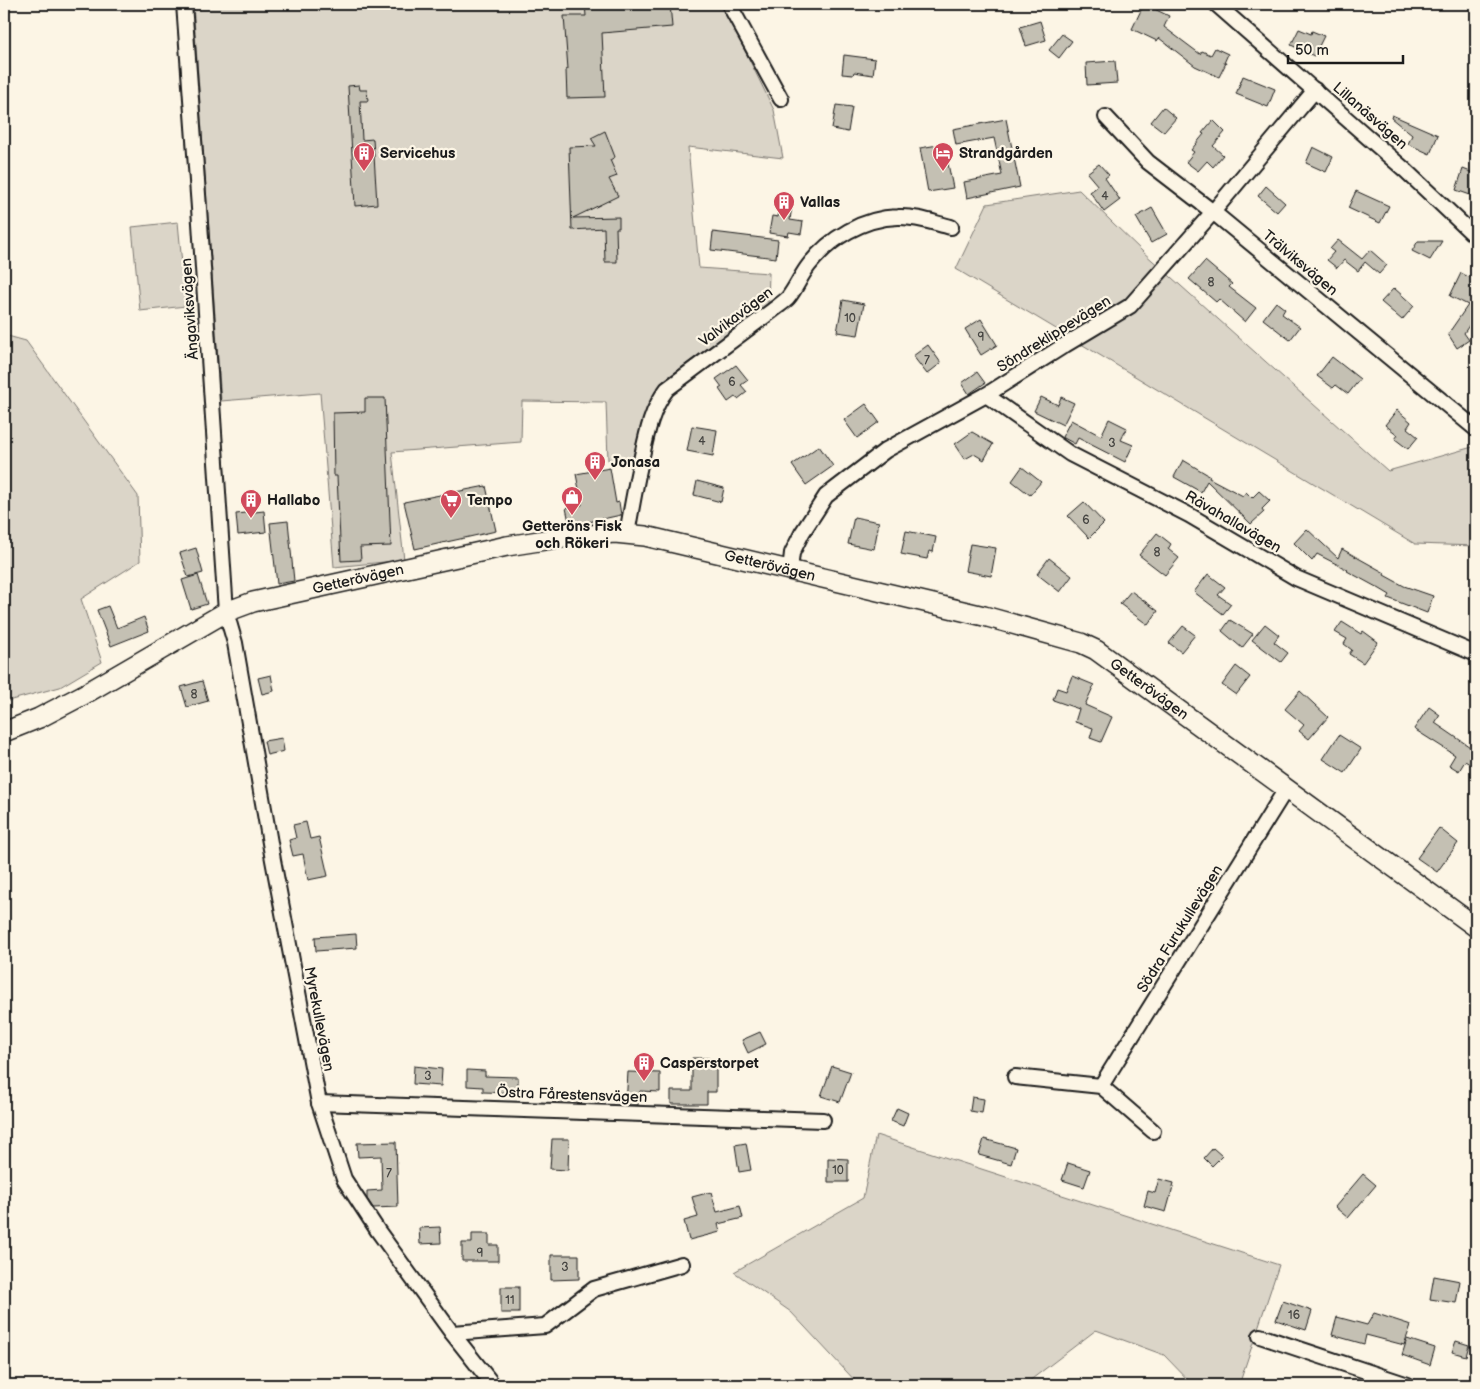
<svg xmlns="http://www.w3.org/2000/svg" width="1480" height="1389" viewBox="0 0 1480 1389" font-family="'Balsamiq Sans',sans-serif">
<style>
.green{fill:#dbd5c8;stroke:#7c7872}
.building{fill:#c4c0b3;stroke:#1c1c1c}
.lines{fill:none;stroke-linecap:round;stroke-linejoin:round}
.street-casing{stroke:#1c1c1c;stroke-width:18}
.secondary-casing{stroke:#1c1c1c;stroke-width:22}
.street{stroke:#fcf5e5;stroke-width:14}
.secondary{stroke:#fcf5e5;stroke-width:19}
.labels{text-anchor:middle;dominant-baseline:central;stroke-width:4.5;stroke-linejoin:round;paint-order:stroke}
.number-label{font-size:12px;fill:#464542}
.street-label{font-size:15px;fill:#1c1c1c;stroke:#fcf5e5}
.poi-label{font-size:15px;font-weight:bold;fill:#1c1c1c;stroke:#fcf5e5;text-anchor:start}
</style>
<rect width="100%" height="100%" fill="#fcf5e5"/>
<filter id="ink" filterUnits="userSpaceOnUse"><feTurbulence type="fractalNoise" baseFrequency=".02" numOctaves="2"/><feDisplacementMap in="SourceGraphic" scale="10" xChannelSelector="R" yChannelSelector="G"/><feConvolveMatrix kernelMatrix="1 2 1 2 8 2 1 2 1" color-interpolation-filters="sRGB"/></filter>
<g filter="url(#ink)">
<g class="green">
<path d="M193,4h529l52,106 9,48 -95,-11 11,121 70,5 -1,32 -104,75 -22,41 -10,40 -24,-1 -2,-58 -84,-1 -1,41 -129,10 12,108 -70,7 -14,-174 -99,8z"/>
<path d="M1079,190l64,62 245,219 88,-25v100l-61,-2 -459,-275 31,-65z"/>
<path d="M178,222l8,84 -46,5 -8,-84z"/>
<path d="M4,335l22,6 112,155 2,65 -59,38 21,63 -42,25 -56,15z"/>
<path d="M876,1135l403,130 -40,120h-46l-29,-30 -68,-25 -72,55h-165l-68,-73 -57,-40 129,-74z"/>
</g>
<g class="building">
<path d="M585,4h85l2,23 -70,6 3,64 -38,1 -1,-28 2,-1 -4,-53h22z"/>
<path d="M1144,4l25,12 -5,11 36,27 2,-3 9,4 4,-7 13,6 -4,9h2l-7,14 -24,-11 -36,-28 -2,3 -25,-12z"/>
<path d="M1040,21l6,19 -20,6 -6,-19z"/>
<path d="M1299,29l12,5 1,-3 12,5 -10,20 -23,-11z"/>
<path d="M1062,34l10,7 -13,17 -10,-8z"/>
<path d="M844,55l31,4 -2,16 -19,-3 -1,3 -11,-1z"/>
<path d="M1115,61l2,22 -30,2 -1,-22z"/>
<path d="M1243,76l32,13 -7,18 -32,-13z"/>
<path d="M359,85l1,5h7l1,11h-8l2,39 11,-1 4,65 -22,2 -7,-120z"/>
<path d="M836,105l16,2 -4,25 -16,-3z"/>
<path d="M1163,107l13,11 -12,14 -13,-10z"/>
<path d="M1392,115l46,20 -8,19 -22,-10 4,-9 -21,-17z"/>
<path d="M1006,119l14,68 -53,11 -3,-16 38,-7 -8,-37 -38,7 -3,-16z"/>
<path d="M1213,120l12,12 -12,14 10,9 -10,12 -6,-6 -9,10 -12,-9 8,-10 -3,-2 13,-16 -2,-1z"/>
<path d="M605,131l10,26 -5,3 7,16 -8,3 9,17 -45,22 46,-1v11h-3l1,34h-12l-1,-34 -32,2 -3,-83 27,-1 -5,-8z"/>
<path d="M944,144l9,44 -25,4 -8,-44z"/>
<path d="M1313,147l20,10 -7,15 -20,-9z"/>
<path d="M1099,164l10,11 -4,3 15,22 -16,12 -14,-20 8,-6 -11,-13z"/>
<path d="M1463,169l13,5v23l-20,-7z"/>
<path d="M1266,186l19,17 -8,9 -19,-16z"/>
<path d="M1356,191l33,15 -9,17 -32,-15z"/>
<path d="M780,204l12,2 -2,14 13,2 -2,12 -12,-2 -1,4 -19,-3 3,-17 6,1z"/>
<path d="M1152,208l15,26 -16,9 -15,-26z"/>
<path d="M713,232l65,8 -2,18 -65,-8z"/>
<path d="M1338,240l24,19 8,-9 17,15 -8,9 -14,-12 -7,9 -14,-11 -7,8 -10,-8 7,-8 -4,-3z"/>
<path d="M1418,241h24l-12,19 -18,-9z"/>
<path d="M1205,261l27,23 -3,3 27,21 -11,14 -26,-23 -3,3 -27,-23z"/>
<path d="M1461,273l15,8v34l-12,18 5,7 -12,8 -9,-14 20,-29 -18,-9z"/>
<path d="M1394,288l20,18 -12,14 -21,-18z"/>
<path d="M843,300l21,4 -6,31 -21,-3z"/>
<path d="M1276,302l9,7 -3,5 18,13 -10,13 -27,-21z"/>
<path d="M981,319l16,26 -16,10 -16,-26z"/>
<path d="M928,345l13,18 -14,11 -14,-18z"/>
<path d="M1332,357l28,22 -12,15 -12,-9 -3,3 -16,-12z"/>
<path d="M736,365l12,15 -7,5 6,7 -9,7 -3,-2 -7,5 -9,-13 3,-2 -6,-8z"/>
<path d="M977,372l8,11 -16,11 -7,-11z"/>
<path d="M1041,397l17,8 3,-8 13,6 -11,22 -29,-14z"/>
<path d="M365,398h20l6,148 -31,1 1,13 -20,1 -4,-85h-3l-1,-63 32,-1z"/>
<path d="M866,404l13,18 -22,16 -13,-18z"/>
<path d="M1397,410l14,12 -4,6 11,9 -10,12 -13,-10 3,-4 -13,-10z"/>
<path d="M1109,419l18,9 -6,12 12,5 -8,17 -47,-24 -3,6 -13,-7 9,-17 30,16z"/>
<path d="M692,426l25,4 -4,26 -26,-5z"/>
<path d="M972,432l21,12 -9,16 -10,-6 -9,5 -10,-15z"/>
<path d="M819,446l14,20 -27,19 -14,-20z"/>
<path d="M1183,460l27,16 -1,2 34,18 3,-4 6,6 7,-7 11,10 -8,8 2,3 -13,12 -44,-43 -6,11 -27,-15z"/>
<path d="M1022,467l19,15 -11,13 -18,-14z"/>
<path d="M610,468l6,35 3,-1 2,13 -51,11 -4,-18 16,-3 -6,-31z"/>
<path d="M697,481l27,7 -3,14 -27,-7z"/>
<path d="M486,486l10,45 -81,18 -11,-47z"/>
<path d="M1084,502l20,21 -15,15 -21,-22z"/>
<path d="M264,511l2,21 -28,3 -2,-21z"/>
<path d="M854,517l25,5 -5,27 -26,-5z"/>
<path d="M288,521l6,60 -17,3 -7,-61z"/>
<path d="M1307,529l31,29 4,-9 43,24 -1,2 20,11 29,10 -6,17 -39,-15 2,-3 -10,-6 -33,-18 1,-1 -31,-16 -5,7 -18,-18z"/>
<path d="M906,531l30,6 -3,15 -4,-1 -2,8 -26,-5z"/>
<path d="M1157,533l14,11 -3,5 11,9 -14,17 -26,-20z"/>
<path d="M970,544l26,4 -5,28 -26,-5z"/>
<path d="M196,548l7,25 -15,4 -8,-24z"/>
<path d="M1049,558l23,18 -12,16 -23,-18z"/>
<path d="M1208,574l17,13 -7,8 13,9 -8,10 -29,-22z"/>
<path d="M198,575l9,29 -16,5 -9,-29z"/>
<path d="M1131,591l27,20 -10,14 -28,-21z"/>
<path d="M108,606l9,22 27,-11 5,14 -38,15 -14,-36z"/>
<path d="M1230,620l23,14 -11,14 -20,-17z"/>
<path d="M1342,622l19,12 2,-3 15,11 -15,21 -14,-9 3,-4 -8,-6 3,-5 -12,-7z"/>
<path d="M1265,624l14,11 -5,7 14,11 -7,9 -29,-22z"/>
<path d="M1183,626l12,9 -14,17 -12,-9z"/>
<path d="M1236,666l14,11 -14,18 -14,-10z"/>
<path d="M271,675l3,16 -12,3 -4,-16z"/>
<path d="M1072,676l22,9 -9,20 27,12 -11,25 -11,-4 3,-10 -18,-6 4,-13 -26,-9 4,-12 9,3z"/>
<path d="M202,681l6,20 -21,6 -6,-20z"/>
<path d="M1300,691l28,26 -19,22 -10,-8 5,-6 -19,-16z"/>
<path d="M1429,707l11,8 -5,8 41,28v17l-11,-7 -6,10 -10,-6 6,-10 -41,-26z"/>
<path d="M1339,735l22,14 -16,24 -22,-14z"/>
<path d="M282,738l2,13 -17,4 -3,-14z"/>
<path d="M306,822l4,17 9,-2 9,39 -20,4 -5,-26 -10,2 -4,-16 7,-2 -3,-13z"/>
<path d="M1439,828l19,15 -21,29 -20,-14z"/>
<path d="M356,934l1,14 -41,3 -1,-14z"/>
<path d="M760,1032l6,12 -18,9 -6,-13z"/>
<path d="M692,1058h17v6h7v28h-9v12h-36v-13h21z"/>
<path d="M414,1066l28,3 -1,17 -28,-2z"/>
<path d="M832,1066l19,6 -11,30 -19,-6z"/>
<path d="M467,1070l18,1v5l33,1v16l-35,-1v-5l-16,-1z"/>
<path d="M628,1072l32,1v19l-20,-1 -2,14h-12z"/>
<path d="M972,1097l12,2 -2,14 -12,-2z"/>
<path d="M897,1108l11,5 -5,13 -12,-5z"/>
<path d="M552,1139h17l-1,31 -18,-1z"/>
<path d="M984,1139l32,9 -5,16 -32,-9z"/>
<path d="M396,1142l2,65 -25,1 -6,-9v-8l15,-1 -1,-34 -23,1 -1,-14z"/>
<path d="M746,1143l5,27 -12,2 -4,-27z"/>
<path d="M1213,1148l9,8 -10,10 -8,-8z"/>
<path d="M828,1158l20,1v23h-20z"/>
<path d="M1068,1163l22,7 -6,17 -22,-7z"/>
<path d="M1363,1174l13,11 -28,33 -13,-11z"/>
<path d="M1159,1179l15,4 -8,29 -22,-6 4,-15 7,2z"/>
<path d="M711,1192l6,20 23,-6 3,12 -25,6 2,8 -31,8 -5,-19 14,-4 -6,-20z"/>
<path d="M440,1227l1,16 -21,1 -1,-16z"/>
<path d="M472,1234h17v11h9v16h-36v-18h10z"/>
<path d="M551,1255h28v24l-28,1z"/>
<path d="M1434,1276l26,5 -4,22 -26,-4z"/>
<rect x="501" y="1287" width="18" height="26"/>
<path d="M1283,1301l29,10 -6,19 -30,-10z"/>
<path d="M1374,1313l37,12 -7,20 -38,-10 -2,9 -32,-9 5,-18 30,8z"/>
<path d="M1407,1339l28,9 -5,17 -28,-10z"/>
<path d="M1456,1341l13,4 -3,11 -14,-4z"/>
</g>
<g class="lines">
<g class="street-casing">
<g id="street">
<path d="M184,4l15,204 27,404 9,31 38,217 46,243 25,76 34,52 74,102 41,52"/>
<path d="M729,4l52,95"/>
<path d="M1216,4l189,166 71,67"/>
<path d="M1106,117l42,45 65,50 263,217"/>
<path d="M986,395l84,59 119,61 107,63 180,76"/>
<path d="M627,534c4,-23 8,-46 13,-69 6,-27 10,-54 27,-76l106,-79c5,-4 11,-8 15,-12 8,-10 13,-23 21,-33 21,-27 54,-47 89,-48 18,-1 36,6 53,10"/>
<path d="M790,570l2,-17 10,-20 24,-37 60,-46 100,-55 79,-50 65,-39 83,-94 102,-122"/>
<path d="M1015,1077l86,9 52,45"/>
<path d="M1101,1086l185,-297"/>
<path d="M319,1103l504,17"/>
<path d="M452,1333l93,-7 49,-37 88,-25"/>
<path d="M1260,1336l148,49"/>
</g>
</g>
<g class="secondary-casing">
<g id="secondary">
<path id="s1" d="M4,732l35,-14 44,-23 143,-83 27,-10 254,-56 51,-8 32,-3 25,-2 30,3 339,80 97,27 15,7 380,277"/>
</g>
</g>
<use href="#street" class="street"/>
<use href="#secondary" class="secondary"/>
</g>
</g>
<defs>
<g id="building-pin" transform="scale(1.125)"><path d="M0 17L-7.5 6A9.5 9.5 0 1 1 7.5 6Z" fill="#d1495b" stroke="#fcf5e5"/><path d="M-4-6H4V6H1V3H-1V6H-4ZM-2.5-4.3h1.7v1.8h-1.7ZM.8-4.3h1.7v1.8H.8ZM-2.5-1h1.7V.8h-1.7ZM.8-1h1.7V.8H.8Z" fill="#fff"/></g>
<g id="hotel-pin" transform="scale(1.125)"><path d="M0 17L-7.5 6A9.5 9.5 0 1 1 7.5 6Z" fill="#d1495b" stroke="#fcf5e5"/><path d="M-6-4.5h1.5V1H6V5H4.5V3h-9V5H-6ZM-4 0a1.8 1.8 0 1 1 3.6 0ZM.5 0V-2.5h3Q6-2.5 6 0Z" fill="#fff"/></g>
<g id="shop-pin" transform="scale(1.125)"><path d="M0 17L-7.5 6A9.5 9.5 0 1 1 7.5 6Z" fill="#d1495b" stroke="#fcf5e5"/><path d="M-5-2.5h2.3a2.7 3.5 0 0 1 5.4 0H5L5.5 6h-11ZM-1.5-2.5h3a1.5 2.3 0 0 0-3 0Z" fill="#fff"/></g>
<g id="supermarket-pin" transform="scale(1.125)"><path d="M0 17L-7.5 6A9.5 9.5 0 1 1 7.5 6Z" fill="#d1495b" stroke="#fcf5e5"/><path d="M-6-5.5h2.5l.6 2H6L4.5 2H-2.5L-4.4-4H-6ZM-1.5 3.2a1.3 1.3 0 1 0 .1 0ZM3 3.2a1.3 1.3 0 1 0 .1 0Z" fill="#fff"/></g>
</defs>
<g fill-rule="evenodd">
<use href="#building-pin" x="364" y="153"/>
<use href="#hotel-pin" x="943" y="153"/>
<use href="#building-pin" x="784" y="202"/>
<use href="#building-pin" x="595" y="462"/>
<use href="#shop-pin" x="572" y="497"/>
<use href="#building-pin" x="251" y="500"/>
<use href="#supermarket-pin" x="451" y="500"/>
<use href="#building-pin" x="644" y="1063"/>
</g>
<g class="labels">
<g class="number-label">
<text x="1105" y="196">4</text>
<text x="1211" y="282">8</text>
<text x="850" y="318">10</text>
<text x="981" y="337">9</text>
<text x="927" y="360">7</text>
<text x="732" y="382">6</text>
<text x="702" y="441">4</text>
<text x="1112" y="443">3</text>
<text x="1086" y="520">6</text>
<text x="1157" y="552">8</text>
<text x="194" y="694">8</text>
<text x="428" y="1076">3</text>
<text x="838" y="1170">10</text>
<text x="389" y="1173">7</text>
<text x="480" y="1253">9</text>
<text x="565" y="1267">3</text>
<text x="510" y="1300">11</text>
<text x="1294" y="1315">16</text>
</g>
<g class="street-label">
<text transform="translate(1370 116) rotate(41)">Lillanäsvägen</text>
<text transform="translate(1300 263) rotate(40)">Trälviksvägen</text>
<text transform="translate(190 309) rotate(-94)">Ängaviksvägen</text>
<text transform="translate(736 317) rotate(-37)">Valvikavägen</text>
<text transform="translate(1054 334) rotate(-32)">Söndreklippevägen</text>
<text transform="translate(1233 522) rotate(30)">Rävahallavägen</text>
<text stroke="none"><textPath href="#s1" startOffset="809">Getterövägen</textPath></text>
<text stroke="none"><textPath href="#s1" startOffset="389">Getterövägen</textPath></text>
<text stroke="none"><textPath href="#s1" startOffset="1212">Getterövägen</textPath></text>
<text transform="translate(1180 929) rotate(-58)">Södra Furukullevägen</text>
<text transform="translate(319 1019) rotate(79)">Myrekullevägen</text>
<text transform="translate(572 1095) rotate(2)">Östra Fårestensvägen</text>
</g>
<g class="poi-label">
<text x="380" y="153">Servicehus</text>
<text x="959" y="153">Strandgården</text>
<text x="800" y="202">Vallas</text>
<text x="611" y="462">Jonasa</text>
<text x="267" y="500">Hallabo</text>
<text x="467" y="500">Tempo</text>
<text x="572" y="526" text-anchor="middle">Getteröns Fisk<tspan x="572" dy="17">och Rökeri</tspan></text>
<text x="660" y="1063">Casperstorpet</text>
</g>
</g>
<rect width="1480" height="1389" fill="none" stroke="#fcf5e5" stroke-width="20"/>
<rect x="10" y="10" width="1460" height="1369" fill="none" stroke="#1c1c1c" stroke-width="2" filter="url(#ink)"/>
<path d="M1288 55v8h115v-8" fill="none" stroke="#1c1c1c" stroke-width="2.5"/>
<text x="1295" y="55" font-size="15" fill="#1c1c1c" stroke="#fcf5e5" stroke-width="4" paint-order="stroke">50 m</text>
</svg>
